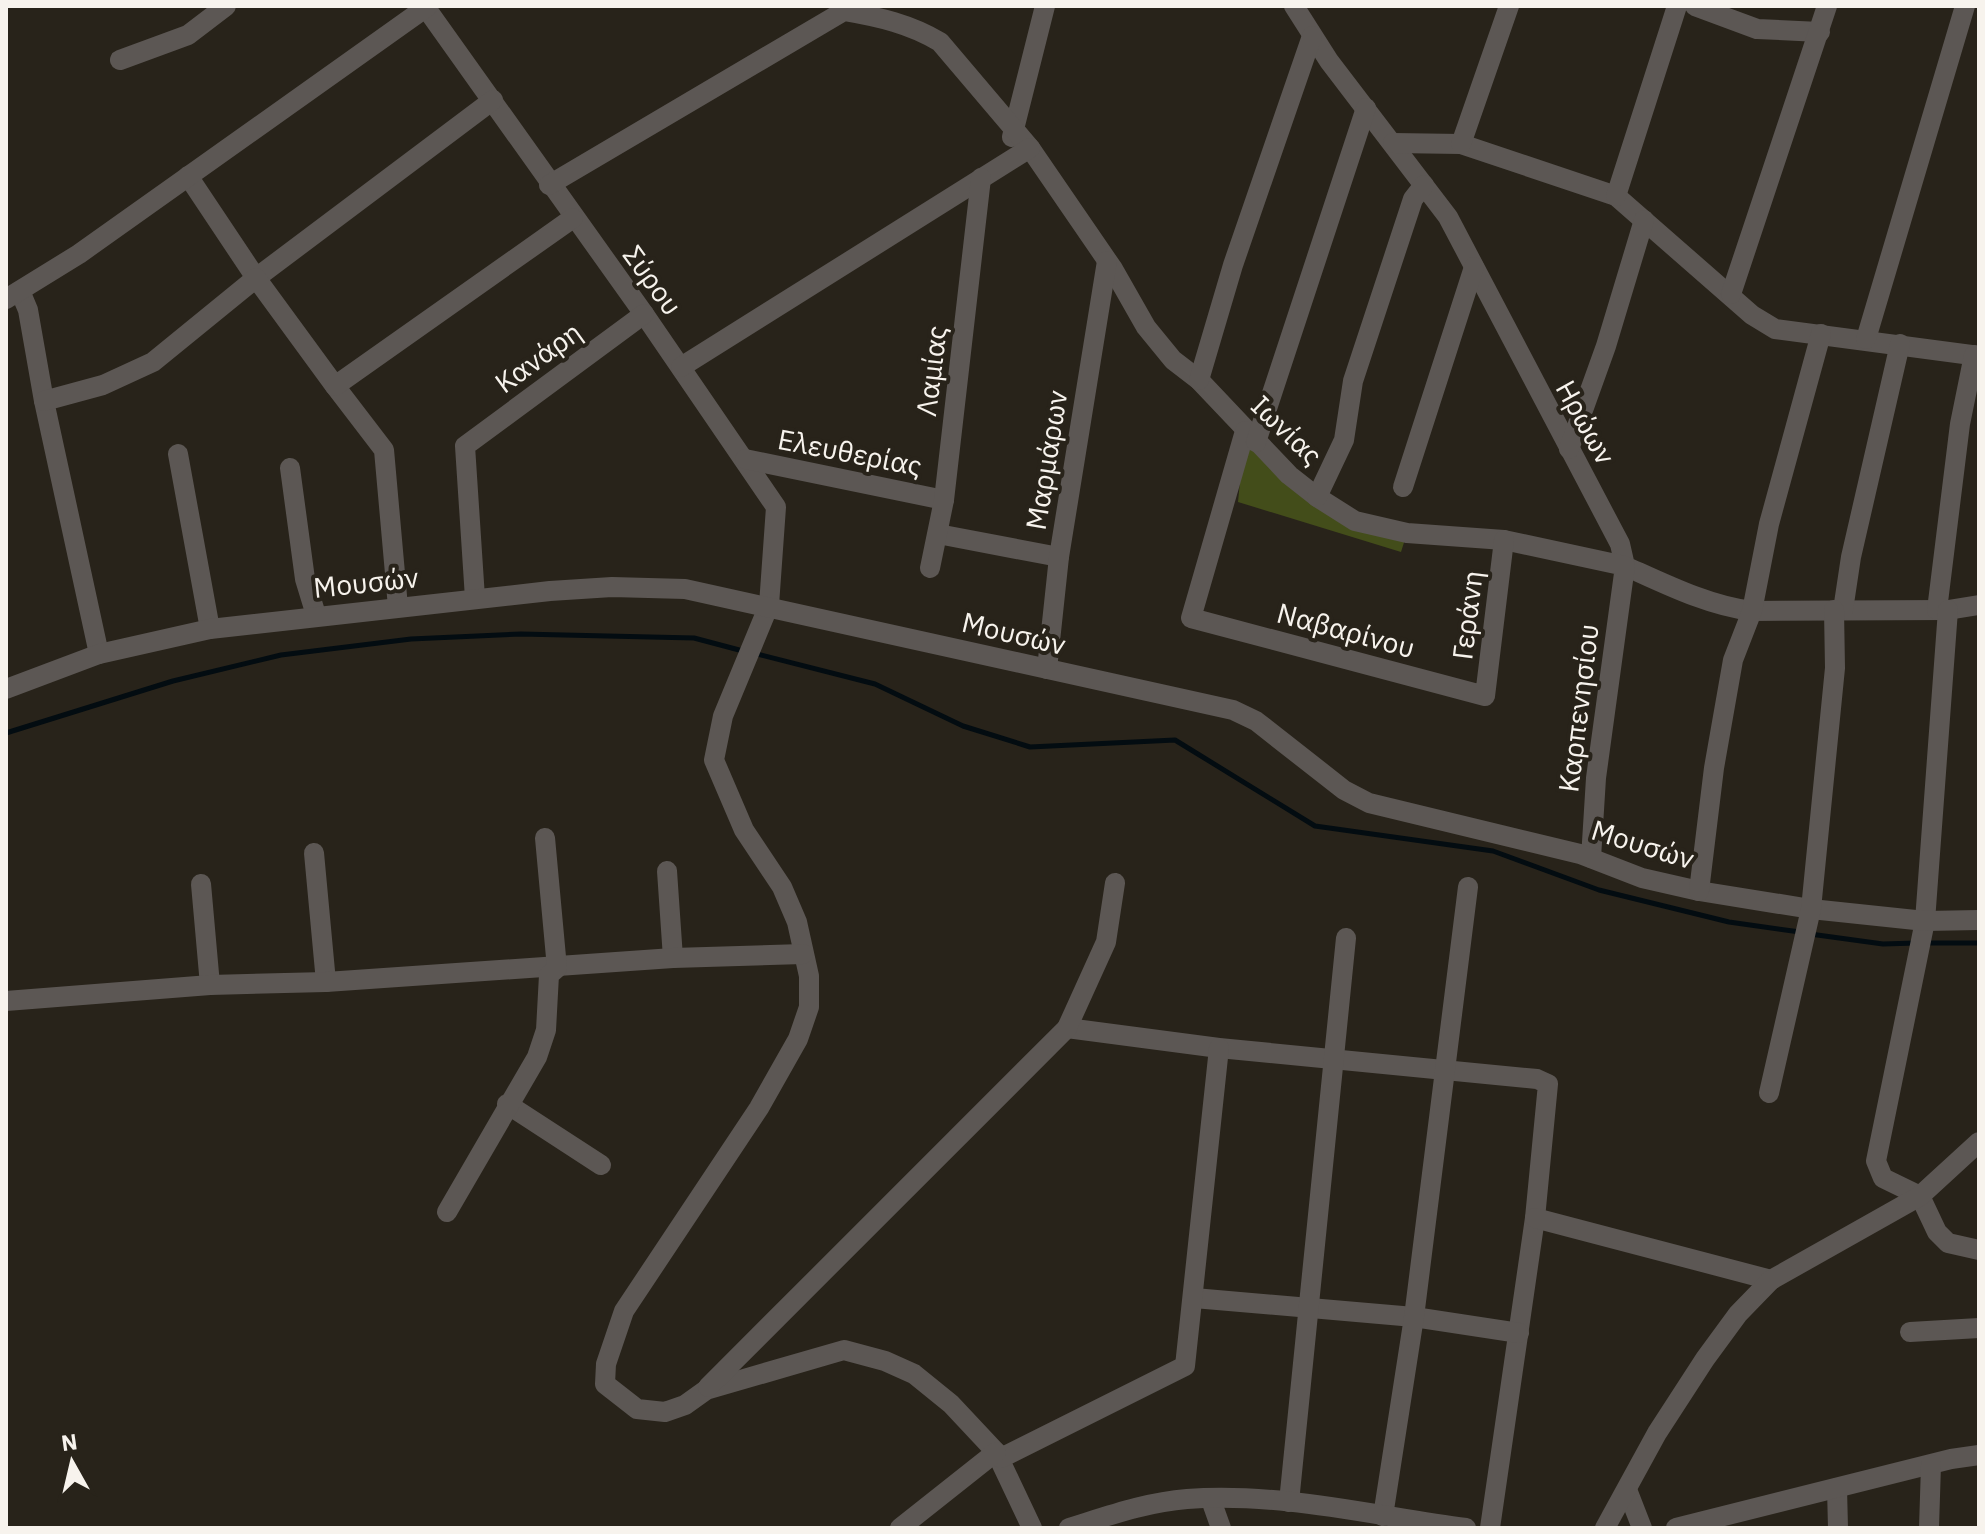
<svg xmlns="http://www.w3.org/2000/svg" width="1985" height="1534" viewBox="0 0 1985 1534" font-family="'IBM Plex Sans',sans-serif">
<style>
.green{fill:#434d1a}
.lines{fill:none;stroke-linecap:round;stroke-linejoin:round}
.stream{stroke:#030c11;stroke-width:5}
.street{stroke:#5c5754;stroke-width:20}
.labels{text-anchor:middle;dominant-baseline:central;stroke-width:8;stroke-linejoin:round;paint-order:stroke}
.street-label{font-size:28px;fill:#f7f3ed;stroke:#28231a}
</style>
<rect width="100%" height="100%" fill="#28231a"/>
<path class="green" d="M1245,431l72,66 90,36 -6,19 -163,-50z"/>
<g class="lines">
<g class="stream">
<path d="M753,653l122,31 88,42 67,21 145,-7 140,86 178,25 106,39 130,32 71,10"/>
<path d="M6,733l167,-52 108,-26 130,-16 110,-5 173,4 49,13"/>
<path d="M1810,934l73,10 33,-1"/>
<path d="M1926,943h53"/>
</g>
<g class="street">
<path d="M1294,6l35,55 119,156 172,327 5,22c40,18 84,40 127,45l196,-1 31,-5"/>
<path d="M1695,6l62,23 63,3"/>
<path d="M426,8l218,306 132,193 -7,98 -46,111 -9,44 30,70 38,57 15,35 12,54v31l-11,32 -39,69 -135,203 -18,53 -1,20 32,25 28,3 20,-7 21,-15 138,-40 41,11 29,13 37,30 45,48 36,76"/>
<path d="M120,60l68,-25 38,-29"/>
<path d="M1012,137l33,-131"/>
<path d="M1393,143l68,1 155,52 136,119 23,14 204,27"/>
<path d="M1461,144l48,-138"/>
<path d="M188,176l68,102 237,-178"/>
<path d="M549,185l295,-174c35,6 66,13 96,31l90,106 83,121 33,58 27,33 26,20 90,95 28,22 38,24 52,12 97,7 121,26 -29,212 -5,80"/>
<path d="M1616,196l61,-190"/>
<path d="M20,291l8,19 16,91 55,253"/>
<path d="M1731,294l96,-288"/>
<path d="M6,299l73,-45 349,-248"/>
<path d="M1866,339l99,-333"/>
<path d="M681,367l349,-219"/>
<path d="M1199,380l34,-115 79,-229"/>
<path d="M335,386l49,64 14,157"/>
<path d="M44,401l59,-16 50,-23 103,-84 79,108 238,-168"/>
<path d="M1245,431l-54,187 294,78 19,-156"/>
<path d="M1256,442l110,-334"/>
<path d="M1569,449l37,-103 38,-126"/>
<path d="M178,454l32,175"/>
<path d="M745,459l199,41"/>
<path d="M290,468l15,111 11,36"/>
<path d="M1403,487l71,-220"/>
<path d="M1317,497l27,-57 9,-59 60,-182 11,-14"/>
<path d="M938,534l121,23"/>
<path d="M930,568l14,-68 37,-322"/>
<path d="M475,598l-10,-152 179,-132"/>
<path d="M1843,610l8,-53 49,-213"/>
<path d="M1937,610l23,-186 14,-69"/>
<path d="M1948,610l-23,311 -49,240 7,17 37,18 17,36 11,11 31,7"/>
<path d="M1047,669l12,-112 48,-296"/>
<path d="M6,689l93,-35 111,-25 340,-38 62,-4 73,2 548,121 23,11 88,69 25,13 211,51 62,24 57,13 112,18 114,12 54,-1"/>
<path d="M314,853l12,129"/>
<path d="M667,871l6,87"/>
<path d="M201,884l9,101"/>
<path d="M1699,891l15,-123 19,-108 19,-49 17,-87 52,-190"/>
<path d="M6,1001l204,-16 116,-3 347,-24 130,-4"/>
<path d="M1067,1028l152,20 318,31 11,5 -13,134 -45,310"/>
<path d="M1769,1093l42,-184 24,-241 -1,-58"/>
<path d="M507,1104l94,61"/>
<path d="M447,1212l90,-155 9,-27 3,-55 8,-7 -12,-130"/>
<path d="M1535,1218l236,62"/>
<path d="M1194,1298l220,19 105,16"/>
<path d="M1910,1332l69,-4"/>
<path d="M708,1387l359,-359 39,-86 9,-59"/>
<path d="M1001,1458l184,-92 34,-318"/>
<path d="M1837,1488l1,40"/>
<path d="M1628,1492l14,36"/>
<path d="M1211,1500l10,28"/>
<path d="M1289,1502l57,-564"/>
<path d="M1383,1516l31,-199 54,-430"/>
<path d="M900,1528l96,-76"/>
<path d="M1069,1528c39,-12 78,-26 118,-29 93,-7 188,17 279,29"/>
<path d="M1605,1528l52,-95 48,-74 33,-45 33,-34 149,-84 59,-54"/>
<path d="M1676,1528l275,-69 28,-4"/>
<path d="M1929,1528l2,-63"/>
</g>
</g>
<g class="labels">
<g class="street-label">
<text transform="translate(653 280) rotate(54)">Σύρου</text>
<text transform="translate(538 357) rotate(-36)">Κανάρη</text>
<text transform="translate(931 371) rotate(-83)">Λαμίας</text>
<text transform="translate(1586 422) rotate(61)">Ηρώων</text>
<text transform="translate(1287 430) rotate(44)">Ιωνίας</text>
<text transform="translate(850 452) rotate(11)">Ελευθερίας</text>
<text transform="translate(1046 460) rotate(-81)">Μαρμάρων</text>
<text transform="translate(366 582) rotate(-6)">Μουσών</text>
<text transform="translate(1467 615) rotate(-83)">Γεράνη</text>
<text transform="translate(1346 630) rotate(15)">Ναβαρίνου</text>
<text transform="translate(1014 633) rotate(13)">Μουσών</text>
<text transform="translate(1578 708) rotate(-83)">Καρπενησίου</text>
<text transform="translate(1643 844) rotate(17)">Μουσών</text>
</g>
</g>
<rect width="1985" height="1534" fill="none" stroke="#f7f3ed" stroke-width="16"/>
<g transform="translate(72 1462) rotate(352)" stroke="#28231a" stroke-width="6" paint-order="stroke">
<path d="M0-6L14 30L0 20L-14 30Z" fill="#f7f3ed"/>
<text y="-12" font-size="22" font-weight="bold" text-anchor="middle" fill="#f7f3ed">N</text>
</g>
</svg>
